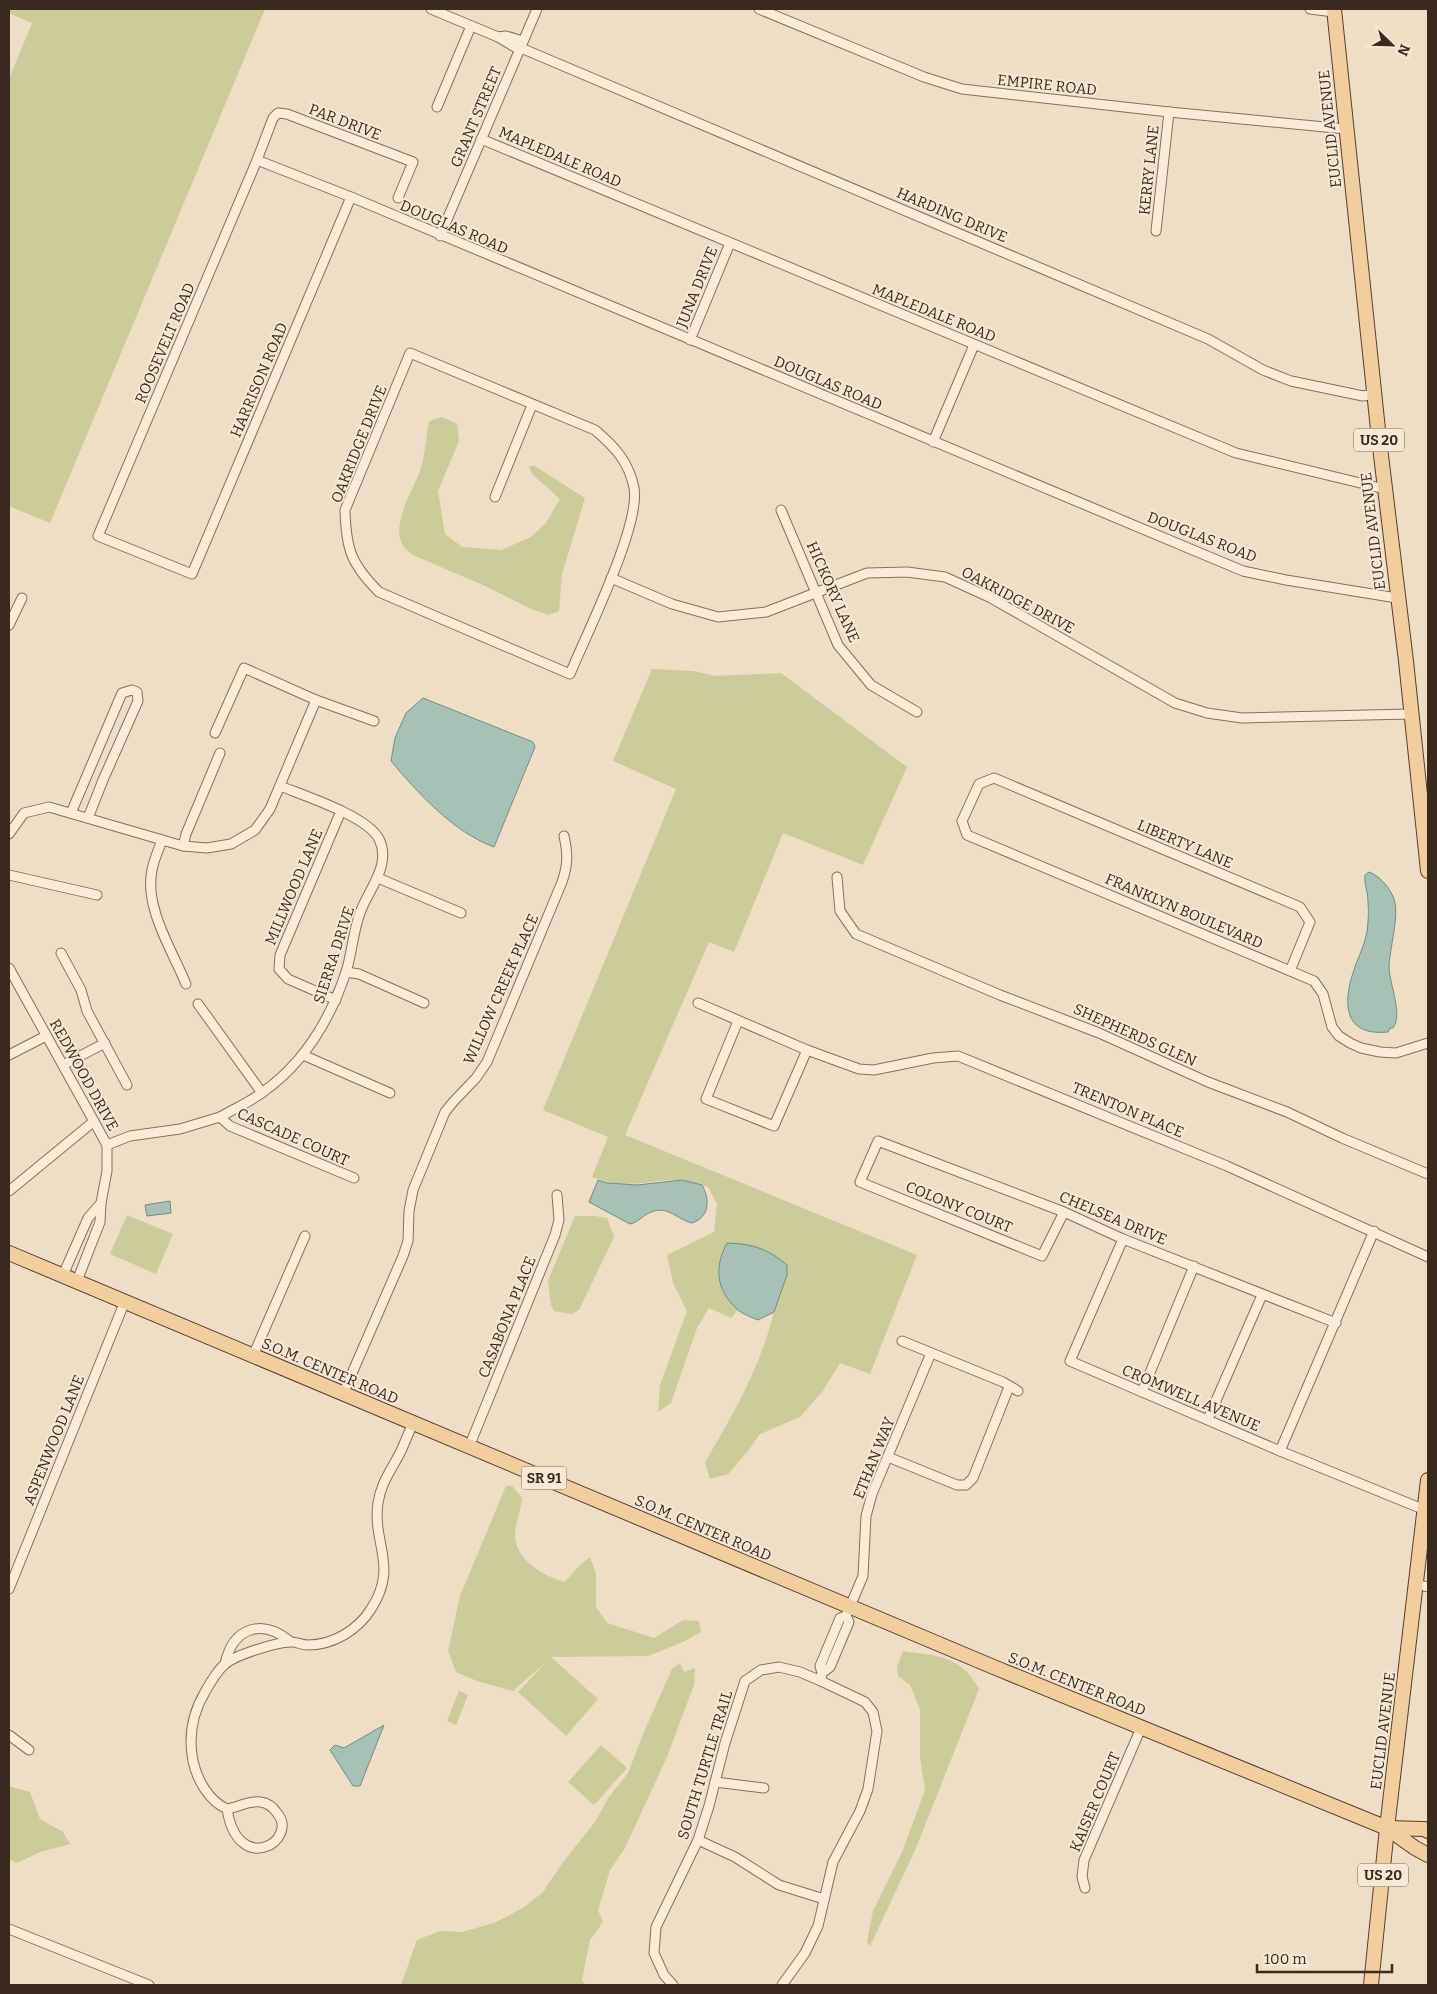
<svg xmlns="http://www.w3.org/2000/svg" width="1437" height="1994" viewBox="0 0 1437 1994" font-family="Bitter,serif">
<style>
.green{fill:#cbcc99}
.water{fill:#a7c1b7;stroke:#6d8f84}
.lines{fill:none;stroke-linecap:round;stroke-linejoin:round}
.street-casing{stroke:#886f5b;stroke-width:11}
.primary-casing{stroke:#563e2f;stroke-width:16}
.street{stroke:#f8ecd8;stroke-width:9}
.primary{stroke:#f0ce9e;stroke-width:14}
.labels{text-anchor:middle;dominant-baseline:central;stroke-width:4;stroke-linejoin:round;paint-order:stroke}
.shield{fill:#f5e9d5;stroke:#716356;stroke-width:1}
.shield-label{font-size:14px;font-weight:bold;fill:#39291f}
.street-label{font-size:15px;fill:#39291f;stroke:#f5e9d5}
</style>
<rect width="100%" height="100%" fill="#eedec5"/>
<g class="green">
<path d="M9,9h256l-215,514 -41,-17v-427l23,-56 -23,-10z"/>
<path d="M442,417l15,7 2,17 -21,50 7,43 17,13 39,3 30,-13 15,-14 14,-24 -28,-25 -3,-8h6l50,32 -23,76 -3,37 -10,4 -16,-5 -48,-24 -72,-31c-3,-2 -7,-5 -9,-8 -15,-20 9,-57 16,-76 5,-14 6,-35 9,-50z"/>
<path d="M652,669l41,2 23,5 65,-3 126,94 -44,98 -80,-32 -49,119 -25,-10 -84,193 292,120 -47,119 -30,-11 -18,29 -22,25 -40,17 -12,17 -20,23 -18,5 -5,-17c29,-49 55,-94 69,-150l-53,-23 17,21 -7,8 -22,-10 -12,20 -26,75 -13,9 2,-27 27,-74 -14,-28 -6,-28 47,-23 3,-28 -9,-17c-8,-2 -18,-6 -27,-7 -34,-1 -54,11 -89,-3l16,-40 -65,-27 133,-321 -63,-28z"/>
<path d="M127,1215l46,19 -17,40 -46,-20z"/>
<path d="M575,1216h20l12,2 7,19 -35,73 -8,4 -17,-3 -3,-6 -3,-24z"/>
<path d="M506,1486h6l10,12c-1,12 -6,24 -7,35 -1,27 28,43 50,49l14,-16 11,-9 6,17v33l11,16 47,15 29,-18 16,1 2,11 -18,10 -35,14 -97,1 47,42 -32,37 -48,-44 28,-30 -33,29 -36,-10 -21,-9 -8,-21 12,-55z"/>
<path d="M903,1651c35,5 57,4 76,38l-63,159 -46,98 -3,-4 6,-31 29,-59 23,-62 -5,-33v-48l-10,-24 -12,-9 -1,-9z"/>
<path d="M680,1663l4,9 11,-4 -1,17 -27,72 -42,91 -15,22 -12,40 5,12 -13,18 -8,40 3,5h-184l16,-45 23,-9 22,1 32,-9 29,-15 20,-16 18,-27 33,-42 15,-26 19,-24 15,-39 29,-65z"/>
<path d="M459,1691l9,4 -12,30 -9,-4z"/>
<path d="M601,1745l26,23 -33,37 -26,-23z"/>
<path d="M9,1786l21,6 10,27 23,13 7,12 -30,8 -23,11 -8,-4z"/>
</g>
<g class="water">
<path d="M423,698l110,44 2,5 -41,100c-41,-15 -76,-54 -103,-86l4,-23 11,-25z"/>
<path d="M1369,872c11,4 21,16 25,27 6,16 -5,51 -5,69 1,17 14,47 4,60h-3l-2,4c-40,4 -46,-22 -36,-56 4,-15 12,-28 15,-44 1,-9 2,-20 1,-30 0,-10 -4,-18 -3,-27z"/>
<path d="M598,1180l9,3 30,2 45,-5 20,5c8,14 8,32 -10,38 -14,-3 -24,-18 -41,-11 -8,3 -12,10 -21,12l-41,-22z"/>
<path d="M170,1201l1,12 -24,3 -2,-11z"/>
<path d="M727,1243c25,1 40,5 60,22v10l-13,37 -16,8c-7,-3 -16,-6 -21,-11 -21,-19 -23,-42 -10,-66z"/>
<path d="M384,1725l-24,61h-7l-23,-36 5,-5 9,3z"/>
</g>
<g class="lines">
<g class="street-casing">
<g id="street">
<path d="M431,9l67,28 22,13"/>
<path d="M759,9l165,68 38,12 207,23 177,17"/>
<path d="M1310,9l24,3"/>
<path d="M498,37l8,-1 17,5"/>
<path d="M521,48l687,291 55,31 28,11 72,15 11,-2"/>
<path d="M437,107l34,-81"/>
<path d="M481,139l755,314 149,36"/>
<path d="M257,160l94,37 892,374 43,9 111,18"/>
<path d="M351,197l-159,377 -94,-38 159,-376 16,-42 5,-5 9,1 126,48 -15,36"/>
<path d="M1156,231l13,-119"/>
<path d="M440,236l97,-227"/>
<path d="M690,340l40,-97"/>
<path d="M410,353l185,77c20,17 34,32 39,58 7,37 -48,147 -64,186l-191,-82c-28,-28 -33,-43 -34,-82z"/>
<path d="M933,442l41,-97"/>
<path d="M495,497l37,-92"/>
<path d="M781,510l57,135 33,40 46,27"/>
<path d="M611,578l61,26 46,13 48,-5 101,-39 40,-1 38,5 46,21 184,105 32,10 35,5 168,-4"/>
<path d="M9,625l13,-27"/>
<path d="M215,733l29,-65 72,32 58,21"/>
<path d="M71,813l51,-120 10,-3 5,2 1,9 -35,79 -15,38"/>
<path d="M9,834l15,-21 25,-6 134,39 24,2 24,-4 24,-14 15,-21 46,-109"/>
<path d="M162,840c-3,9 -8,19 -10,30 -8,37 20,80 34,114"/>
<path d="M183,846l3,-12 34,-81"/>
<path d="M9,875l88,20"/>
<path d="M837,877l3,34 16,23 144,61 99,38 109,49 79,30 55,26 86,36"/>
<path d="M378,878l83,35"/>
<path d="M61,953l20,37 6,21 40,74"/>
<path d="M9,968l98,177v26l-6,32 -1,19 -23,59"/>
<path d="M1290,971l20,-49 -10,-15 -306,-129 -15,6 -17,37 5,14 347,146 9,13 9,33 7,9 11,7 11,5 19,4 16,1 32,-10"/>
<path d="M346,972l13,2 65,29"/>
<path d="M336,1000l-48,-21 -9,-10 1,-14 61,-144"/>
<path d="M698,1003l109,47 -33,76 -68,-27 32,-78"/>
<path d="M198,1004l64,89"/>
<path d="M807,1050l52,19 15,1 59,-12 25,-2 269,110 201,91"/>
<path d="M9,1055l37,-19"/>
<path d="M303,1055l87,38"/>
<path d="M63,1065l42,-22"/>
<path d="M220,1117c14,-8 30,-15 43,-25 41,-29 67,-72 83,-120 6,-19 7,-40 14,-59 8,-23 32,-48 19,-74 -12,-23 -74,-43 -99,-53"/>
<path d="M107,1145l23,-9 50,-7 40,-12 10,9 124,52"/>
<path d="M9,1191l84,-69"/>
<path d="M1064,1212l-22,44 -182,-74 18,-41 186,71 59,27 213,84"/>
<path d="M1123,1239l-53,122 210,90 145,59"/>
<path d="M63,1275l25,-57 13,-15"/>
<path d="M902,1341l101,41 15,9"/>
<path d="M253,1356l52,-120"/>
<path d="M1142,1392l52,-126"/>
<path d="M343,1394l60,-138 5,-15 1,-30 4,-21 32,-78 9,-11 22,-23 11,-16 75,-180c6,-17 6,-28 2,-46"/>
<path d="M1208,1419l54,-124"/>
<path d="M469,1447l86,-212 4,-15 -2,-25"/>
<path d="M1280,1451l94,-220"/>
<path d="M888,1457l69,28h9l7,-7 36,-91"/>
<path d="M1416,1584l12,3"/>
<path d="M9,1589l116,-288"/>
<path d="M225,1664c8,-37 37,-46 66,-22"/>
<path d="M822,1673l8,-6 19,-45 -3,-6"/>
<path d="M9,1735l20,15"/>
<path d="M715,1782l49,6"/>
<path d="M227,1809c11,69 73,31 50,4 -4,-6 -9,-10 -16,-11 -11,-2 -23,5 -34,7 -18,-8 -30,-29 -34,-48 -5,-25 -1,-47 12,-69 5,-9 12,-21 20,-28 10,-9 50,-21 64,-22 6,-1 12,3 19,3 25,0 50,-15 63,-36 28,-43 1,-65 7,-106 3,-21 14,-34 23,-52 4,-9 8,-19 12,-28"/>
<path d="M698,1840l37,17 44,28 45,14"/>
<path d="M1085,1888l-3,-11 2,-17 57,-132"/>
<path d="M9,1929l140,56"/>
<path d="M673,1985l-9,-10 -10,-22 2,-26 42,-87 11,-34 16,-63 20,-62 16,-11 18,-3 21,5 21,9"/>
<path d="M782,1985l23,-32 13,-27 15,-64 27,-51 8,-22 9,-58 -4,-19 -8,-10 -44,-21 1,-8 -2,-7 20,-48 6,-2 17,-40 3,-60 6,-22 59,-141"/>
</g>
</g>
<g class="primary-casing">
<g id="primary">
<path d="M1334,9l45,430 27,222 22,210"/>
<path d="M9,1253l987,415 391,160 28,20 13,7"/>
<path d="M1387,1828l37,1 4,2"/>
<path d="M1371,1985l16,-157 41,-348"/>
</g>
</g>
<use href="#street" class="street"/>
<use href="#primary" class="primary"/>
</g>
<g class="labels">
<g class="shield">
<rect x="1354" y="428.5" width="50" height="23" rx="4"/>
<rect x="521.5" y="1466.5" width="45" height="23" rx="4"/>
<rect x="1358" y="1863.5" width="50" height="23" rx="4"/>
</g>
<g class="shield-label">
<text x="1379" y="440">US 20</text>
<text x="544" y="1478">SR 91</text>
<text x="1383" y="1875">US 20</text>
</g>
<g class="street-label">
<text transform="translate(1047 85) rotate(6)">EMPIRE ROAD</text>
<text transform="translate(476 117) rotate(-67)">GRANT STREET</text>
<text transform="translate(345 122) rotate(21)">PAR DRIVE</text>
<text transform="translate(1330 129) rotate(-96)">EUCLID AVENUE</text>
<text transform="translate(560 157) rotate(23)">MAPLEDALE ROAD</text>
<text transform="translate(1149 170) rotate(-84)">KERRY LANE</text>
<text transform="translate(952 215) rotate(23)">HARDING DRIVE</text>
<text transform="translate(454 227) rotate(23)">DOUGLAS ROAD</text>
<text transform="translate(697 287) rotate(-68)">JUNA DRIVE</text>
<text transform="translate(934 313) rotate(22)">MAPLEDALE ROAD</text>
<text transform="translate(165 343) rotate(-67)">ROOSEVELT ROAD</text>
<text transform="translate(259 380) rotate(-67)">HARRISON ROAD</text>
<text transform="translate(828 383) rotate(23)">DOUGLAS ROAD</text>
<text transform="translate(359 444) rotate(-68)">OAKRIDGE DRIVE</text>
<text transform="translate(1373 531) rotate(-97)">EUCLID AVENUE</text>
<text transform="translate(1202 537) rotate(21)">DOUGLAS ROAD</text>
<text transform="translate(833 592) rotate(66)">HICKORY LANE</text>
<text transform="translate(1018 600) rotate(28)">OAKRIDGE DRIVE</text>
<text transform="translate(1185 844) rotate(23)">LIBERTY LANE</text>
<text transform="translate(294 887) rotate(-67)">MILLWOOD LANE</text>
<text transform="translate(1184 911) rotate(23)">FRANKLYN BOULEVARD</text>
<text transform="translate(334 955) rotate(-72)">SIERRA DRIVE</text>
<text transform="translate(501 989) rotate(-66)">WILLOW CREEK PLACE</text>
<text transform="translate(1135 1035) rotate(24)">SHEPHERDS GLEN</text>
<text transform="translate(84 1075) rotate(61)">REDWOOD DRIVE</text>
<text transform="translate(1128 1110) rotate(23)">TRENTON PLACE</text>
<text transform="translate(293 1137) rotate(24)">CASCADE COURT</text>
<text transform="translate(959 1207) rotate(22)">COLONY COURT</text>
<text transform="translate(1113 1218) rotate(23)">CHELSEA DRIVE</text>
<text transform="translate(507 1317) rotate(-68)">CASABONA PLACE</text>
<text transform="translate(330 1371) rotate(23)">S.O.M. CENTER ROAD</text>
<text transform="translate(1191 1398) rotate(23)">CROMWELL AVENUE</text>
<text transform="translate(54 1440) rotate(-68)">ASPENWOOD LANE</text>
<text transform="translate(874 1458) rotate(-68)">ETHAN WAY</text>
<text transform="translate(703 1528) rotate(23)">S.O.M. CENTER ROAD</text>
<text transform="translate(1077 1684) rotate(22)">S.O.M. CENTER ROAD</text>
<text transform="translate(1383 1731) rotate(-83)">EUCLID AVENUE</text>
<text transform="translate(705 1765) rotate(-73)">SOUTH TURTLE TRAIL</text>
<text transform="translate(1095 1802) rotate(-67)">KAISER COURT</text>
</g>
</g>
<rect width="1437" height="1994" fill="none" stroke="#39291f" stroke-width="20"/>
<g transform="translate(1392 45) rotate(113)" stroke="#f5e9d5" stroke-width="4" paint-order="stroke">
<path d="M0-4L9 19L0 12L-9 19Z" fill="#39291f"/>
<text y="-8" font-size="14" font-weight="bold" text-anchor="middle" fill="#39291f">N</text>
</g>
<path d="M1257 1964v8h135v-8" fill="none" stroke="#39291f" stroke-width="2.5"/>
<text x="1264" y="1964" font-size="15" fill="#39291f" stroke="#f5e9d5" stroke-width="4" paint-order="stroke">100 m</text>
</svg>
